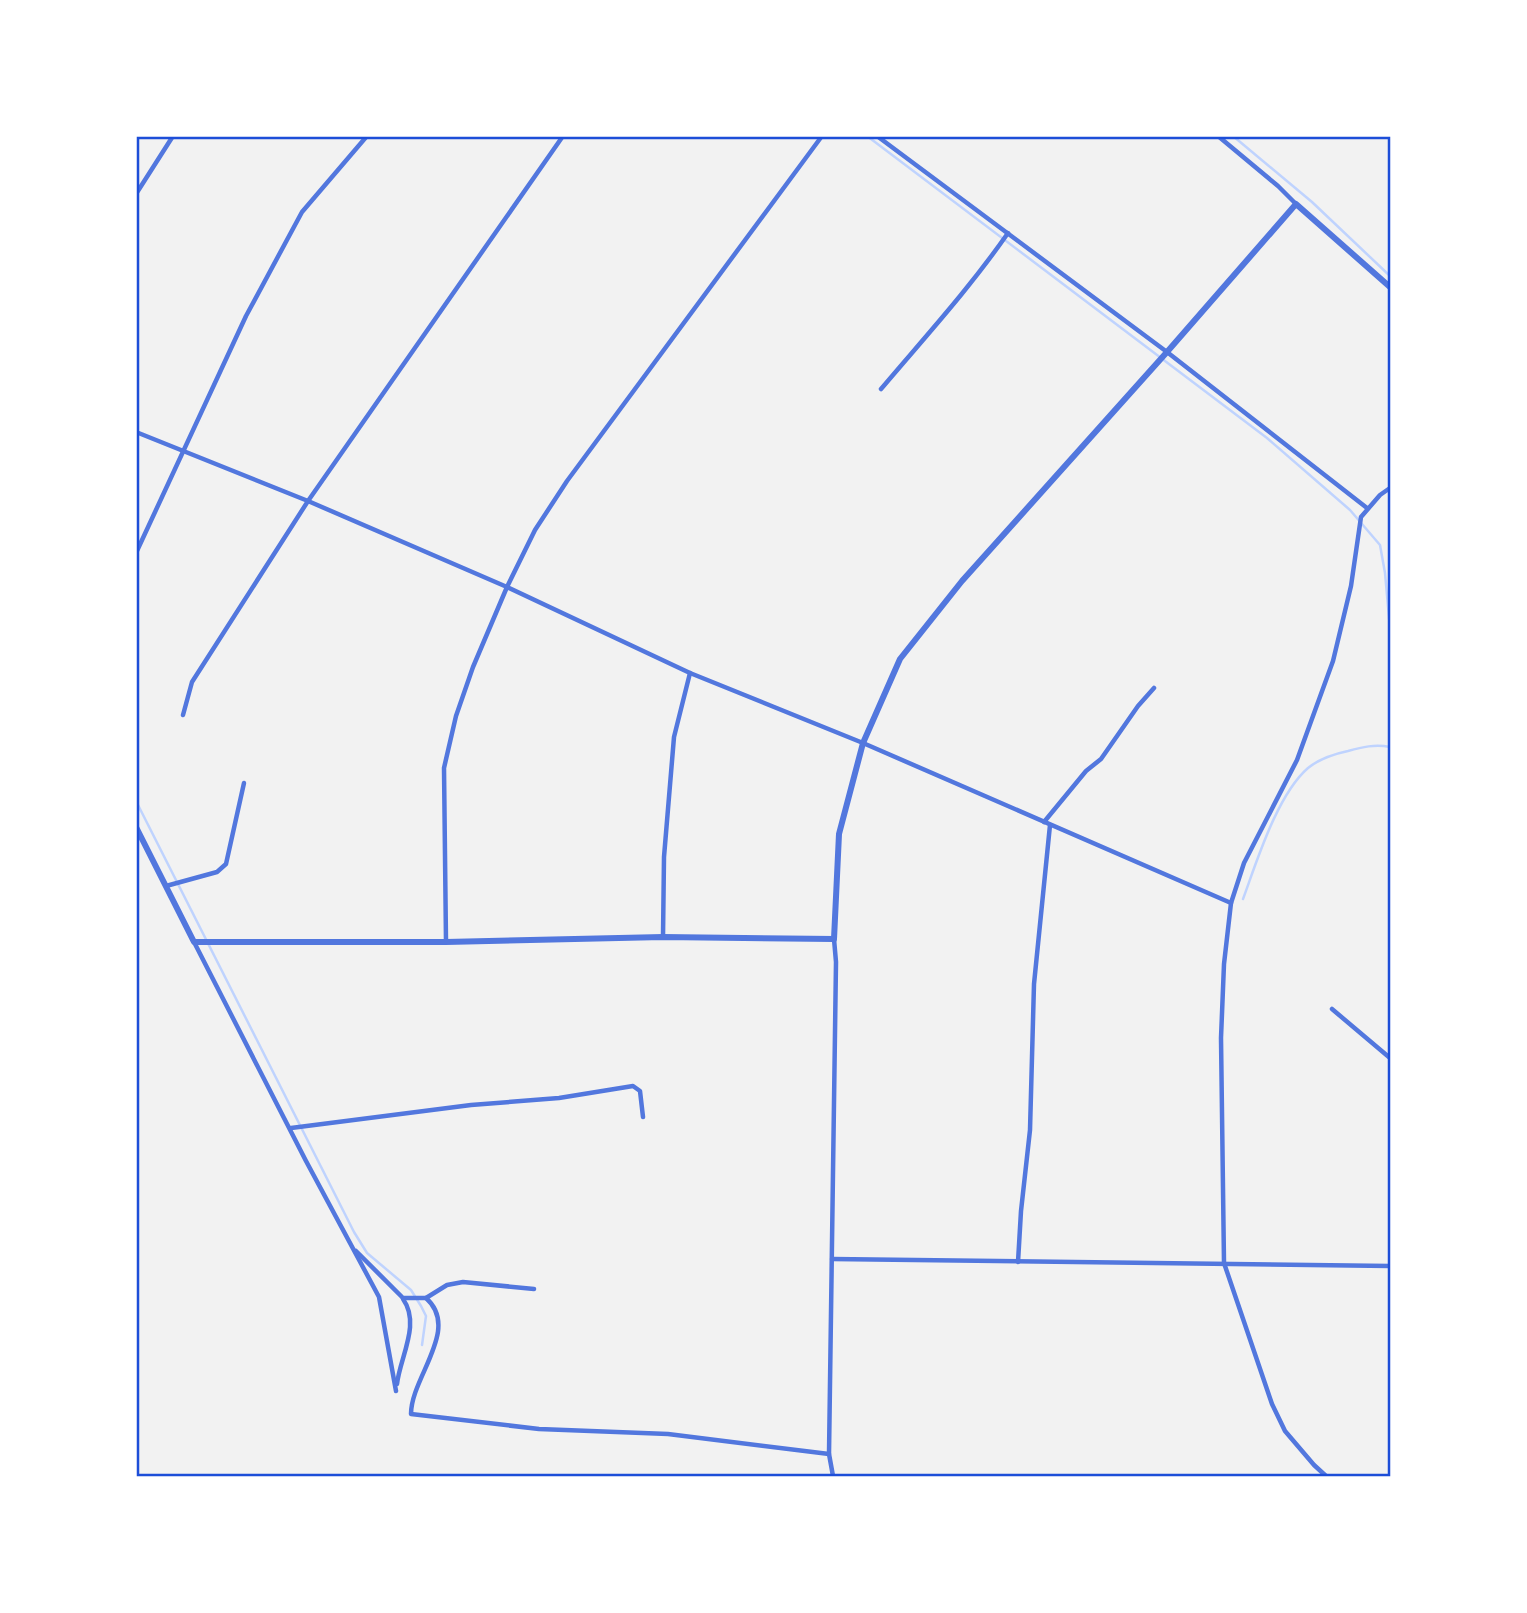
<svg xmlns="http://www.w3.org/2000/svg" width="1527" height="1613" viewBox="0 0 1527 1613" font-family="Karla,sans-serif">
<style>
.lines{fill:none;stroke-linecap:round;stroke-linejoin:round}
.stream{stroke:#bfd3fe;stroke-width:2.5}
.minor{stroke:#5277de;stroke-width:4.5}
.tertiary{stroke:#5277de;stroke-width:6}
.neatline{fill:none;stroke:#1d4ed8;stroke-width:2.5}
</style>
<rect width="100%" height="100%" fill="#f2f2f2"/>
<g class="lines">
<g class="stream">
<path d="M867,136l400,302 83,72 30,35 5,28 5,56"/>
<path d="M1233,136l79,66 78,74"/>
<path d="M136,801l218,431 13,21 44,37 10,16 5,10 -4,29"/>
<path d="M1243,899c14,-38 34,-104 65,-131 11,-9 26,-14 40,-17 14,-4 27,-7 42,-4"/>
</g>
<g class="minor">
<path d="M877,136l290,216 200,156"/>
<path d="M1218,136l60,50 18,18"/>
<path d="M136,194l37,-58"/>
<path d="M881,389c44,-52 88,-100 127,-156"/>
<path d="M136,432l172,69 199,86 183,86 173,70 368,160"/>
<path d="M136,553l110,-237 56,-104 65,-76"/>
<path d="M183,715l9,-33 116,-181 255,-365"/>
<path d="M1044,822l42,-51 15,-12 37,-53 16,-18"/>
<path d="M166,886l51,-14 9,-8 18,-81"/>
<path d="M663,937l1,-80 10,-120 16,-64"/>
<path d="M194,942l112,219 73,136 17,94"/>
<path d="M446,942l-2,-174 12,-52 17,-49 34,-80 28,-57 32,-49 255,-345"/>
<path d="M1332,1009l58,49"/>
<path d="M291,1128l180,-23 88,-7 74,-12 7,5 3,26"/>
<path d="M356,1251l47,47h23c35,31 -15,79 -15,116l128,15 129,5 161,20"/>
<path d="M832,1259l558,7"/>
<path d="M1018,1262l3,-51 9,-81 4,-146 16,-159"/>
<path d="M426,1298l21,-13 16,-3 71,7"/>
<path d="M397,1384c3,-27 24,-60 6,-85"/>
<path d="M833,1476l-4,-22 7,-492 -2,-23"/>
<path d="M1326,1476l-12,-11 -29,-34 -13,-27 -48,-141 -3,-225 3,-74 7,-61 13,-40 53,-103 36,-99 18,-75 10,-69 19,-22 10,-7"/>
</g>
<path class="tertiary" d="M136,827l58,115h252l217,-5 171,2 5,-105 24,-91 37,-84 62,-78 205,-229 129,-148 94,83"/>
</g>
<rect width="1527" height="1613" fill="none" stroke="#ffffff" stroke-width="276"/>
<rect x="138" y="138" width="1251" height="1337" class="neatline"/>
</svg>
